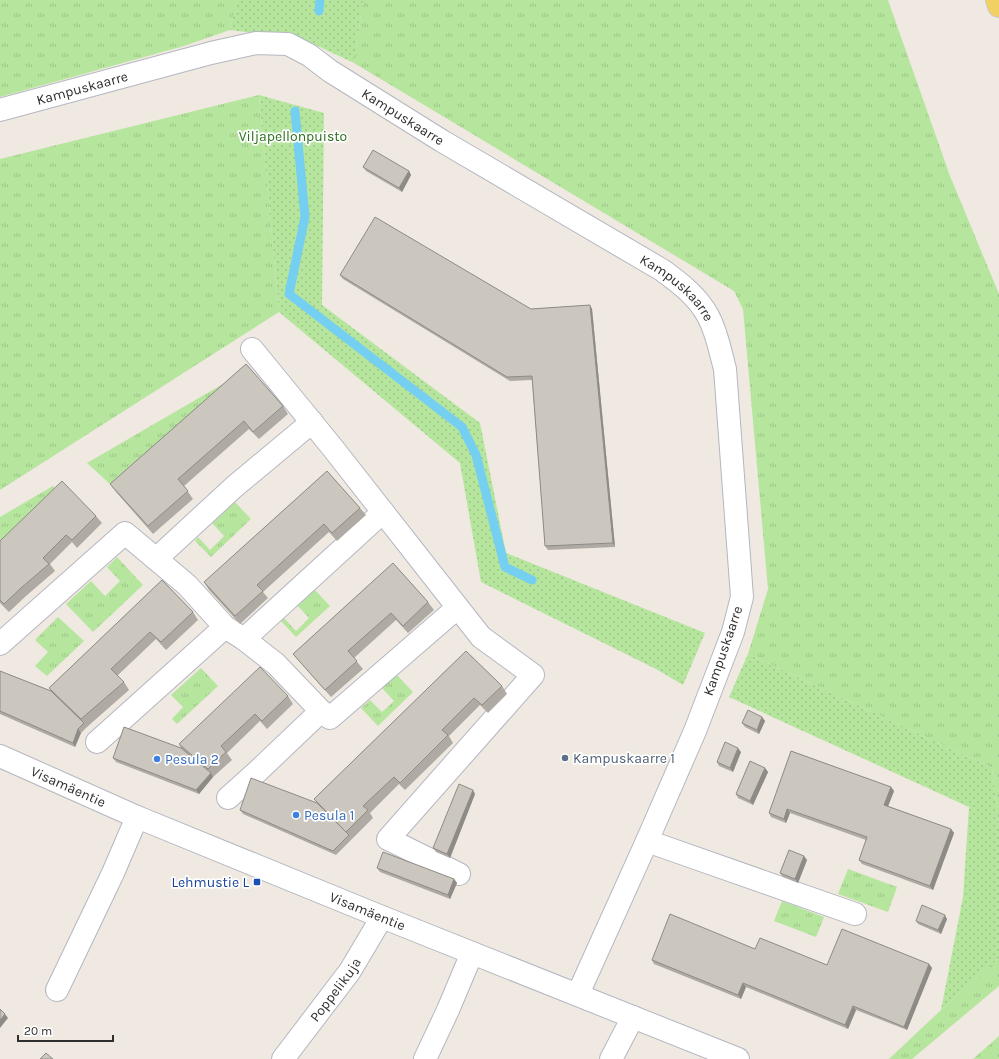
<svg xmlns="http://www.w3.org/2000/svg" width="999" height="1059" viewBox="0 0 999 1059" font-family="Karla,sans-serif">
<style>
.grass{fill:url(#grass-tufts)}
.park{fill:url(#park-dots)}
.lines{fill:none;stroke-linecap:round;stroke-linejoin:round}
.stream{stroke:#75cff0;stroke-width:9}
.minor-casing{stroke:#b4b7c1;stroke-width:24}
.major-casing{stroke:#c9c9c9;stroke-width:24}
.minor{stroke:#fff;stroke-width:22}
.major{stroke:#f2d163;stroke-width:22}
.wall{fill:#afaba4}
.shaded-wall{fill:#8e8b86}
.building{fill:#cbc7bf;stroke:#8e8b86}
.service-dot{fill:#5c6f8a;stroke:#fff;stroke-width:1.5}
.shop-dot{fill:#3f7fe0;stroke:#fff;stroke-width:1.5}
.transit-dot{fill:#1a4fb4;stroke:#fff;stroke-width:1.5}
.labels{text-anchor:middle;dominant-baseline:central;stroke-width:3.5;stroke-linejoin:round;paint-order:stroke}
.street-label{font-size:14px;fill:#2e2e2e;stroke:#fff}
.park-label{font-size:14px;fill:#2c6e1b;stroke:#fff}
.service-label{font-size:14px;fill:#4e5e75;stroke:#fff;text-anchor:start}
.shop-label{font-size:14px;fill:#366cbe;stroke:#fff;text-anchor:start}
.transit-label{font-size:14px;fill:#164399;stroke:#fff;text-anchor:end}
</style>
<defs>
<pattern id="grass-tufts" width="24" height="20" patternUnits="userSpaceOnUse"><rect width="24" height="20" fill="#b6e59e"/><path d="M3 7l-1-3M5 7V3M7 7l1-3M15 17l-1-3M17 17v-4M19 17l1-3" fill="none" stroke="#9dc588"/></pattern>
<pattern id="park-dots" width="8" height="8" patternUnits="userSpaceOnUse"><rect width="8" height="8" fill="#b6e59e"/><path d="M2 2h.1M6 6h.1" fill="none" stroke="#9dc588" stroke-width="1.8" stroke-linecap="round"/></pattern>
</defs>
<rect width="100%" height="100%" fill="#efe9e1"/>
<g class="grass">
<path d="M0,0h237l-7,30 -46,16 -184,51z"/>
<path d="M363,0h525l62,176 49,118v532l-7,-58 -244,-114 20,-65 -25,-280 -9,-18 -380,-228z"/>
<path d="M259,95l20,217 -279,178v-331z"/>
<path d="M247,370l-135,116 -25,-23z"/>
<path d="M53,486l4,4 -57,54v-27z"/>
<path d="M235,502l16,17 -40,38 -16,-16 3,-4 12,13 14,-14 -12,-13z"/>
<path d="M117,557l26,28 -50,47 -27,-28 25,-23 14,15 15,-15 -13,-14z"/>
<path d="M314,589l16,17 -34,31 -16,-17 3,-3 13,14 13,-13 -13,-14z"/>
<path d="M58,617l26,24 -37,35 -12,-10 13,-14 -13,-12z"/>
<path d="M201,668l17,18 -41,38 -5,-5 11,-12 -12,-12z"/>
<path d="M396,674l17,18 -35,34 -17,-18 9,-8 12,12 12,-11 -12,-13z"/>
<path d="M848,869l49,18 -9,25 -50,-18z"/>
<path d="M782,901l42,16 -8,20 -42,-16z"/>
<path d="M999,958v28l-87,73h-23l52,-49z"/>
<path d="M999,1036v23h-26z"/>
</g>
<g class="park">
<path d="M237,0h126l-9,63 -51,-24 -73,-9z"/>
<path d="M259,95l65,18 -2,192 158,118 26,130 199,80 -22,52 -27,-16 -175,-87 -21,-119 -181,-151z"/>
<path d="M748,654l244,114 7,58v132l-58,52 22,-113 6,-90 -240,-110z"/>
</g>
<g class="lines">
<g class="stream">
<path d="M319,11l1,-11"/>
<path d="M295,111l10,106 -16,77 173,133 14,28 29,112 27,13"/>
</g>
<g class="minor-casing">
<g id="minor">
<path id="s1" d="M0,110l211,-57 45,-10 32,1 21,11 21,16 112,70 220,129c18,13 36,27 46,46 9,16 12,35 17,53l17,228 -9,35 -38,99 -48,110 -69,153"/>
<path d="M252,349l80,98 149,190 52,38 -145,164 71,35"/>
<path d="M156,559l78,-72 78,-65"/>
<path d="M244,639l139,-127"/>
<path d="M0,644l125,-111 62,52 38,42 19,12 32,25 45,47 9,7 127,-110"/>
<path d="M97,742l128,-115"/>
<path id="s2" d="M0,756l137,61 245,100 356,142"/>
<path d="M228,798l31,-28 62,-59"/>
<path d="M647,841l208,73"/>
<path d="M57,990l56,-117 24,-56"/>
<path id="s3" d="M283,1059l67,-88 32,-54"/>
<path d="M425,1059l23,-49 24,-57"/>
<path d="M611,1059l22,-42"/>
</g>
</g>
<g class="major-casing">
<path id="major" d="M997,0l2,6"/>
</g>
<use href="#minor" class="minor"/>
<use href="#major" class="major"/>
</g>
<g class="wall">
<path d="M363,167l46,4 2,4 -9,17 -36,-21z"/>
<path d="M340,275l191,34 59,-4 2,4 23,238 -67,3 -3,-4 -13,-166 -22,1 -167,-102z"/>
<path d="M246,364l37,42 5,8 -29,25 -10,-10 -65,57 9,13 -40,35 -37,-42 -6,-8z"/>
<path d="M327,471l33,37 6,7 -29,26 -8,-9 -66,60 5,6 -28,26 -31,-34 -5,-8z"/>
<path d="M96,516l6,7 -25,25 -5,-6 -22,22 5,7 -29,25 -17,16 -9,-9v-62z"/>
<path d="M393,563l35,39 6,8 -26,23 -12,-13 -42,38 9,11 -32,28 -32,-36 -6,-7z"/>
<path d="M162,580l31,32 5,8 -32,30 -10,-11 -39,37 7,6 5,8 -42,37 -6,6 -6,14 -75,-33v-43l51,20 -2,-3z"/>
<path d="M466,651l36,35 5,8 -19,19 -8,-8 -31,31 4,7 -48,47 -6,-6 -29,29 3,5 -37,37 -93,-41 -3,-4 77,-7 -3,-4z"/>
<path d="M288,696l5,8 -26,25 -7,-8 -33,32 5,7 -19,17 -14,17 -83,-32 -3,-4 68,-10 -2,-4z"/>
<path d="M762,717l3,4 -6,13 -14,-7 -3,-4z"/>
<path d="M791,751l100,36 3,4 -6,15 63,23 3,4 -21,57 -71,-26 -3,-4 7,-20 -76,-27 -4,10 -15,-6 -2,-4z"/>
<path d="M741,752l-8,20 -14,-6 -2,-4z"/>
<path d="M765,768l3,4 -15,33 -15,-7 -2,-4z"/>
<path d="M475,794l-25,64 -14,-6 -3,-4z"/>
<path d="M807,860l-9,23 -15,-6 -3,-4z"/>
<path d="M377,868l77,11 3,4 -7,16 -70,-27z"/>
<path d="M947,919l-6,15 -23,-10 -2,-3z"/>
<path d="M755,949l72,16 102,-1 3,4 -25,62 -51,-20 -8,19 -102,-42 -5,12 -87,-35 -2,-4z"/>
</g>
<g class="shaded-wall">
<path d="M409,171l2,4 -9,17 -3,-4z"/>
<path d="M590,305l2,4 23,238 -2,-4z"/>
<path d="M762,717l3,4 -6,13 -2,-4z"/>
<path d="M78,729l3,4 -6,14 -2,-4z"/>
<path d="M738,748l3,4 -8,20 -3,-4z"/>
<path d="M765,768l3,4 -15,33 -3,-4z"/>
<path d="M211,773l2,4 -14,17 -3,-4z"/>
<path d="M891,787l3,4 -7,18 -3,-4z"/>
<path d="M473,790l2,4 -25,64 -3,-4z"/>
<path d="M787,809l3,4 -4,10 -2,-4z"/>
<path d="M951,829l3,4 -21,57 -3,-4z"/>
<path d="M804,856l3,4 -9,23 -3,-4z"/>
<path d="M454,879l3,4 -7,16 -2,-4z"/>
<path d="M945,915l2,4 -6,15 -3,-4z"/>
<path d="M929,964l3,4 -25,62 -3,-3z"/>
<path d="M743,983l3,4 -5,12 -3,-4z"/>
<path d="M853,1006l3,4 -8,19 -3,-4z"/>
<path d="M5,1014l3,4 -8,10v-8z"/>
</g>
<g class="building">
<path d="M373,150l36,21 -10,17 -36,-21z"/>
<path d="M375,217l156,92 59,-4 23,238 -68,3 -13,-170 -25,1 -167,-102z"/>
<path d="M246,364l37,42 -30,26 -9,-11 -66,58 10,12 -40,35 -38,-42z"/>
<path d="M327,471l33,37 -28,25 -8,-9 -67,61 6,6 -28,25 -31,-34z"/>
<path d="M62,481l34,35 -24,24 -6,-5 -23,23 6,6 -28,24 -17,16 -4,-4v-59z"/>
<path d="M393,563l35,39 -25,24 -12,-13 -43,38 9,10 -32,29 -32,-36z"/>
<path d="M162,580l31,32 -32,30 -11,-10 -39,37 13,13 -43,37 -32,-31z"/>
<path d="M466,651l36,35 -20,19 -8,-7 -32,32 6,5 -48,48 -6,-6 -31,29 5,4 -22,22 -32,-33z"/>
<path d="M260,667l28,29 -26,25 -7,-7 -34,32 5,6 -18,17 -29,-25z"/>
<path d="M0,671l51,20 33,32 -6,6 -5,14 -73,-32z"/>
<path d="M748,710l14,7 -5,13 -15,-7z"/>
<path d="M124,727l57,21 30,25 -15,17 -83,-32z"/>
<path d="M725,742l13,6 -8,20 -13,-6z"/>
<path d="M791,751l100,36 -7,18 67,24 -21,57 -71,-26 8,-23 -80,-28 -3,10 -15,-6z"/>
<path d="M750,761l15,7 -15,33 -14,-7z"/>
<path d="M251,778l66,25 32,32 -16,16 -93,-41z"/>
<path d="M459,784l14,6 -26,64 -14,-6z"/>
<path d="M789,850l15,6 -9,23 -15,-6z"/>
<path d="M383,852l71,27 -6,16 -71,-27z"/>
<path d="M922,905l23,10 -7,15 -22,-9z"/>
<path d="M670,914l85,35 5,-11 67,27 15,-36 87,35 -25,63 -51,-21 -8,19 -102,-42 -5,12 -86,-35z"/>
<path d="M0,1009l5,5 -5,6z"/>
<path d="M46,1053l7,6h-13z"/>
</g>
<circle class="service-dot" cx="565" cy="758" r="4"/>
<g class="shop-dot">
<circle cx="157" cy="759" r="4"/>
<circle cx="296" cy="815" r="4"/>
</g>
<rect class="transit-dot" x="253" y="878" width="8" height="8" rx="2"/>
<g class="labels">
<g class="street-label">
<text stroke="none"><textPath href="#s1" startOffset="85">Kampuskaarre</textPath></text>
<text stroke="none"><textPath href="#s1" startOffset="433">Kampuskaarre</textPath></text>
<text stroke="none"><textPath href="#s1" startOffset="757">Kampuskaarre</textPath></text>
<text transform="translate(723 651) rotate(-71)">Kampuskaarre</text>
<text stroke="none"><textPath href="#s2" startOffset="75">Visamäentie</textPath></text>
<text stroke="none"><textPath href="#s2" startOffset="399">Visamäentie</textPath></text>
<text stroke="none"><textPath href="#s3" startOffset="87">Poppelikuja</textPath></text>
</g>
<g class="park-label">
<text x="293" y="136">Viljapellonpuisto</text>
</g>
<g class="service-label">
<text x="573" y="758">Kampuskaarre 1</text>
</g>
<g class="shop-label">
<text x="165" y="759">Pesula 2</text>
<text x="304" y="815">Pesula 1</text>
</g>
<g class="transit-label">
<text x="249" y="882">Lehmustie L</text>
</g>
</g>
<path d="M18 1035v6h95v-6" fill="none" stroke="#2e2e2e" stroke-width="2"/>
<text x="24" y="1035" font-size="12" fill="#2e2e2e" stroke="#ffffff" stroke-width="3" paint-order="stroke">20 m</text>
</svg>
